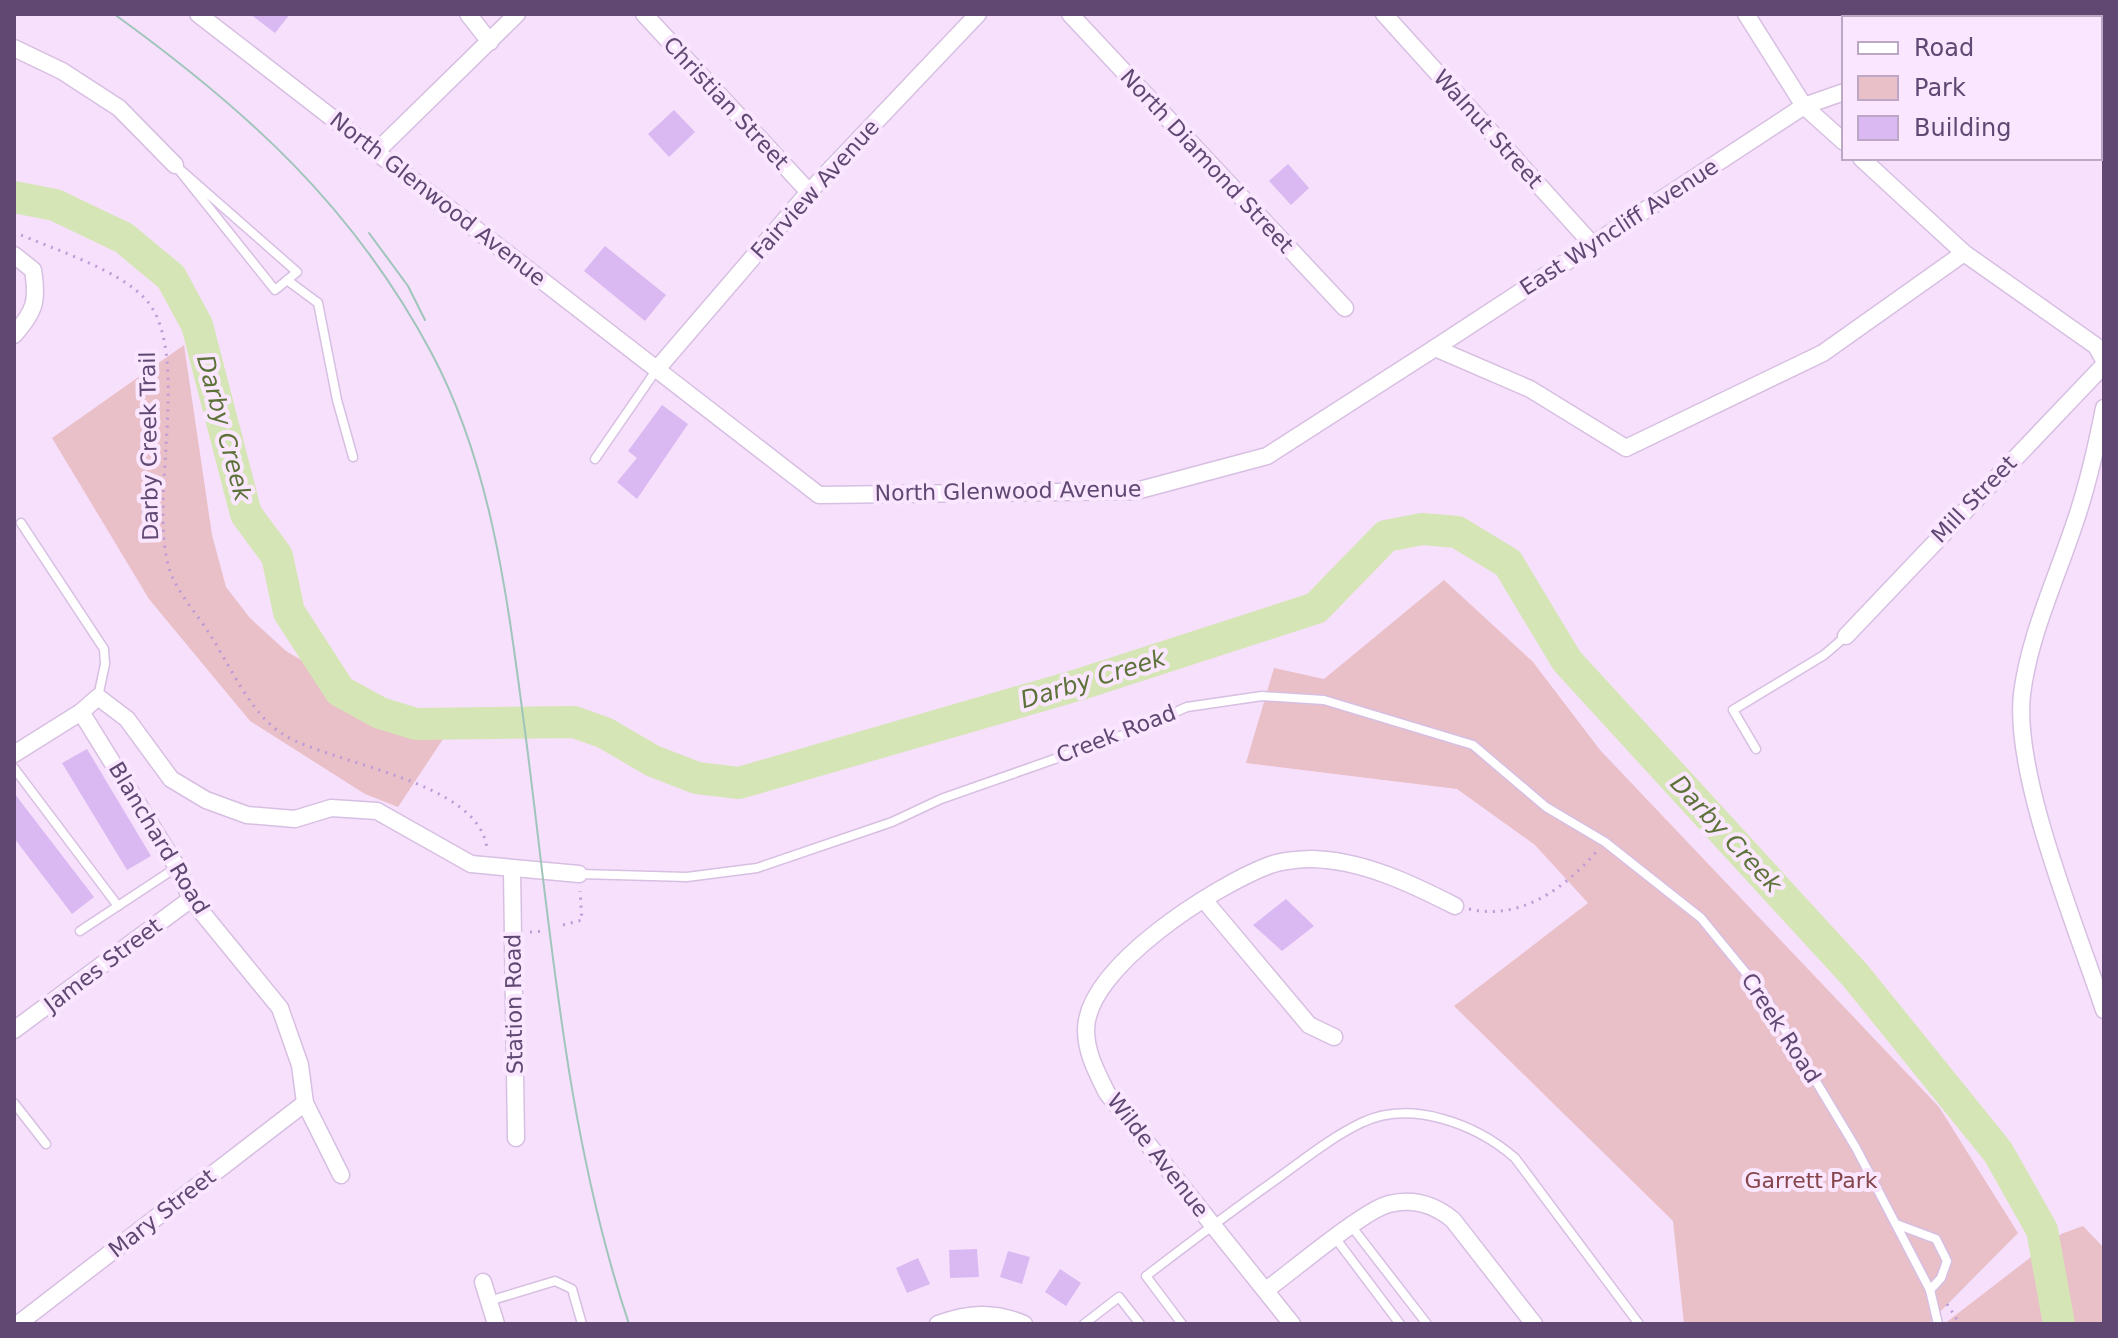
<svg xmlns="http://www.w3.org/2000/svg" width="2118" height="1338" viewBox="0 0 2118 1338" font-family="'DejaVu Sans',sans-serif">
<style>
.green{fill:#e9bfc8}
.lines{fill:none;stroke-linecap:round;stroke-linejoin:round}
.river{stroke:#d5e5b5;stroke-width:32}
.building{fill:#dab8f2}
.service-casing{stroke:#d7bfe2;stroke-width:11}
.minor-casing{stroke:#d7bfe2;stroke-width:19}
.path{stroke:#be9bd6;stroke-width:3;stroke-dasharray:2 6;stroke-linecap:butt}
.service{stroke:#fff;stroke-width:8}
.minor{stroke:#fff;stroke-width:16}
.tram{stroke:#a0c5bb;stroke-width:2}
.labels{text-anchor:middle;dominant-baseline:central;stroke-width:8;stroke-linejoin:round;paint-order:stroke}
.street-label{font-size:22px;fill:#604873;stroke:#fae7ff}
.park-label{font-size:22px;fill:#85454b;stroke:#fae7ff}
.water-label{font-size:24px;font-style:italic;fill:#5d7239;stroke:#fae7ff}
</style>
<rect width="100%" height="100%" fill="#f7e0fc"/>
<g class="green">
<path d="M184,345l28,190 14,52 24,31 36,33 79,47 42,8 46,18 -55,83 -33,-13 -115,-73 -101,-122 -97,-161z"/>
<path d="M1444,580l89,82 67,88 339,357 79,126 -90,91h-244l-11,-103 -219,-215 134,-103 -53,-58 -78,-56 -211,-26 28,-95 50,11z"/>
<path d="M2083,1226l21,22v76h-160l117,-90z"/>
</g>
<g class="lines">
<path class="river" d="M14,197l41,8 69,33 47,39 26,48 49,189 31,42 12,56 51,79 40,22 36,11 158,-2 31,11 48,28 44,17 42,5 342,-99 235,-76 70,-72 36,-7 35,3 51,31 59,98 288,314 143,177 44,78 17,94"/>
</g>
<g class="building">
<path d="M250,14h40l-15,19z"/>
<path d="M674,110l21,22 -26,25 -21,-23z"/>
<path d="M1288,164l21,24 -18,17 -22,-24z"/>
<path d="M605,246l61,49 -21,26 -61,-50z"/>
<path d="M662,405l26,19 -51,75 -20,-17 20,-24 -9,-7z"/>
<path d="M87,749l64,107 -24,14 -65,-107z"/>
<path d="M14,793l80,104 -22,17 -58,-76z"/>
<path d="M1286,899l28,27 -32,25 -29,-26z"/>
<path d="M977,1249l2,28 -29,1 -1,-28z"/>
<path d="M1008,1251l22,6 -8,27 -22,-7z"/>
<path d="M918,1258l12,26 -23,9 -11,-25z"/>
<path d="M1060,1269l21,14 -15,23 -21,-14z"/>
</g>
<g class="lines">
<g class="service-casing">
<g id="service">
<path d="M175,165l122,107 -22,18z"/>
<path d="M287,280l31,23 19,97 16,57"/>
<path d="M595,459l62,-90"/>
<path d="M21,523l83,126 1,15 -7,33"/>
<path d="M1756,749l-23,-39 91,-55 22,-19"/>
<path d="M14,768l104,138"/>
<path d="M580,874l107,3 70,-9 135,-46 49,-23 182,-64 64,-28 75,-11 62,4 149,45 73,62 59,35 96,76 63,77 92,153 74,142 8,34"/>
<path d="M80,931l97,-64"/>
<path d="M14,1103l32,41"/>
<path d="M1896,1224l40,15 11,22 -6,17 -11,12"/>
<path d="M1352,1227l75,97"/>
<path d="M1336,1239l64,85"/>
<path d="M489,1301l66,-20 17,8 10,35"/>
<path d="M1084,1324l35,-27 21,27"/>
<path d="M1182,1324l-36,-48c42,-32 84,-64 128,-95 28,-20 56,-43 87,-58 50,-24 115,1 154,35l124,166"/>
</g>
</g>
<g class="minor-casing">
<g id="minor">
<path d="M198,14l621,481 317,-4 131,-35 168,-108 95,41 96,59 197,-95 141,-100"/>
<path d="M468,14l22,28"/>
<path d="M644,14l165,178"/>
<path d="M1070,14l275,294"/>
<path d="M1384,14l208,230"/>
<path d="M1746,14l58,92 40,36"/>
<path d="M2067,18l12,-4"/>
<path d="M14,48l48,23 57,37 56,57"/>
<path d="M377,151l140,-137"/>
<path d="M1861,158l103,95 132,93 8,14"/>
<path d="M14,255l19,15c5,31 2,41 -19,65"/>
<path d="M1435,348l369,-242 40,-14"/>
<path d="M657,369l152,-177 169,-178"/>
<path d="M2104,408c-8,41 -18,84 -32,123 -18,53 -43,107 -50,163 -9,82 55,234 82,316"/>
<path d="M1846,636l258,-271"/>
<path d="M81,712l96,155 14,32 89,109 20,57 5,38 36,72"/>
<path d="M14,754l67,-42 17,-15 29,22 44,60 35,21 41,15 48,4 36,-11 46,3 94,53 108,10"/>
<path d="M512,871l4,267"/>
<path d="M1204,900l105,125 25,12"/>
<path d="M14,1030l177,-131"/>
<path d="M483,1282l13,42"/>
<path d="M1266,1290c25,-18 98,-80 123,-86 24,-6 46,1 64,16l81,104"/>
<path d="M18,1324l287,-221"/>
<path d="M938,1324c30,-11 56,-13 86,0"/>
<path d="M1292,1324l-185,-231c-10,-20 -21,-40 -21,-63 0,-63 130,-145 184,-165 11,-4 30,-6 42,-6 50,1 100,25 143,47"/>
</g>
</g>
<g class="path">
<path d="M14,232c38,17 108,38 134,70 44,56 -1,202 22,269 7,21 27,43 39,62 21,32 41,81 75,102 50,30 196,46 203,114"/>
<path d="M1469,909c52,12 96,-21 128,-58"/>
<path d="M563,925l19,-5 -2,-29"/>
<path d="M530,932l16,-1"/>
<path d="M1947,1304l13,20"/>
</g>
<use href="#service" class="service"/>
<use href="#minor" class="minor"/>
<g class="tram">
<path d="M114,14c133,96 240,193 318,340 61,115 76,250 93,377 26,199 40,402 104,593"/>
<path d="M369,233l39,53 17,34"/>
</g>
</g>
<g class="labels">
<g class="street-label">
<text transform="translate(726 103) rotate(47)">Christian Street</text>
<text transform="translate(1488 129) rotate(48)">Walnut Street</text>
<text transform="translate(1207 161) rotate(47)">North Diamond Street</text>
<text transform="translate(815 189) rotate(-48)">Fairview Avenue</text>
<text transform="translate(438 199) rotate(38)">North Glenwood Avenue</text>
<text transform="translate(1619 227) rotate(-33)">East Wyncliff Avenue</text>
<text transform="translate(149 446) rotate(-91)">Darby Creek Trail</text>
<text transform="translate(1008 491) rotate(-1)">North Glenwood Avenue</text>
<text transform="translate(1974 499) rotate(-46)">Mill Street</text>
<text transform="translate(1116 734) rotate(-21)">Creek Road</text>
<text transform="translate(159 838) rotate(59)">Blanchard Road</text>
<text transform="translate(103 965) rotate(-37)">James Street</text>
<text transform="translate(514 1004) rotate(-91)">Station Road</text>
<text transform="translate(1781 1028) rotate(57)">Creek Road</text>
<text transform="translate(1158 1155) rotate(52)">Wilde Avenue</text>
<text transform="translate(162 1213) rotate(-38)">Mary Street</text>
</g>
<g class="park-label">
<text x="1811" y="1180">Garrett Park</text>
</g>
<g class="water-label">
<text transform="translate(224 428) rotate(75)">Darby Creek</text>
<text transform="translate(1093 679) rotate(-17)">Darby Creek</text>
<text transform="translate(1726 834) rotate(47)">Darby Creek</text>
</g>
</g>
<rect width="2118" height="1338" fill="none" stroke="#604873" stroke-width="32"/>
<rect x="1842" y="16" width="260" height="144" fill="#fae7ff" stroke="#bca7c7" stroke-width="2"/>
<rect x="1858" y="42" width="40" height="12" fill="#ffffff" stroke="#bca7c7" stroke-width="2"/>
<text x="1914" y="56" font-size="24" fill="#604873">Road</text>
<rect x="1858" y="76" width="40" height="24" fill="#e9bfc8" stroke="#bca7c7" stroke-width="2"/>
<text x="1914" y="96" font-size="24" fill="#604873">Park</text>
<rect x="1858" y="116" width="40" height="24" fill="#dab8f2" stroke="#bca7c7" stroke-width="2"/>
<text x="1914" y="136" font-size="24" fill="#604873">Building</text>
</svg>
